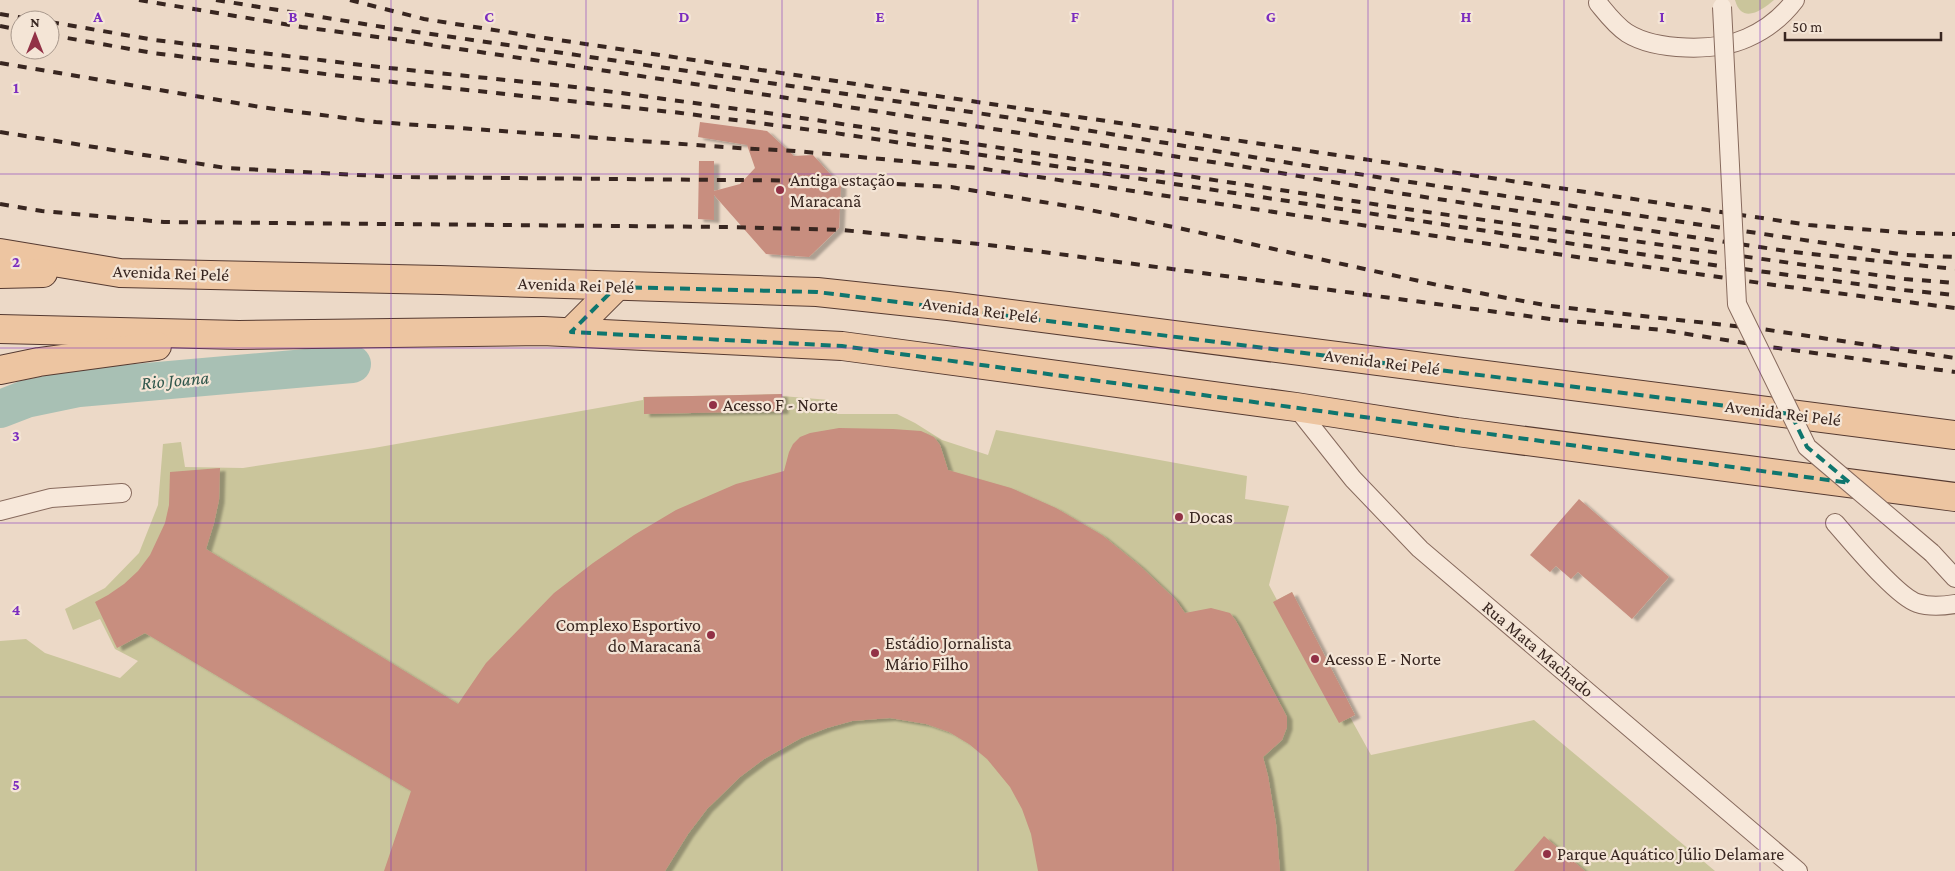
<svg xmlns="http://www.w3.org/2000/svg" width="1955" height="871" viewBox="0 0 1955 871" font-family="'Crimson Pro',serif">
<style>
.green{fill:#cac59b}
.lines{fill:none;stroke-linecap:round;stroke-linejoin:round}
.river{stroke:#a8c0b4;stroke-width:38}
.building{fill:#c88e7f;filter:url(#shadow)}
.pedestrian-casing{stroke:#876a5d;stroke-width:20}
.primary-casing{stroke:#553a31;stroke-width:30}
.pedestrian{stroke:#f7e8da;stroke-width:18}
.primary{stroke:#edc5a1;stroke-width:28}
.rail{stroke:#382620;stroke-width:4;stroke-dasharray:9 9;stroke-linecap:butt}
.pedestrian-bridge-casing{stroke:#876a5d;stroke-width:20;stroke-linecap:butt}
.pedestrian-bridge{stroke:#f7e8da;stroke-width:18}
.marked{fill:none;stroke:#0f766e;stroke-width:4;stroke-dasharray:10 6;stroke-linejoin:round}
.grid{fill:none;stroke:#7b2cbf;stroke-width:1;stroke-opacity:0.55}
.poi-dot{fill:#923146;stroke:#f4e5d6;stroke-width:2}
.labels{text-anchor:middle;dominant-baseline:central;stroke-width:4.5;stroke-linejoin:round;paint-order:stroke}
.poi-label{font-size:18px;fill:#382620;stroke:#f4e5d6;text-anchor:start}
.street-label{font-size:18px;fill:#382620;stroke:#f4e5d6}
.water-label{font-size:19px;font-style:italic;fill:#30574c;stroke:#f4e5d6}
.grid-label{font-size:16px;text-anchor:middle;font-weight:bold;fill:#7b2cbf;stroke:#f4e5d6;stroke-width:4.5;stroke-linejoin:round;paint-order:stroke}
</style>
<defs>
<filter id="shadow"><feDropShadow dx="5.5" dy="3" stdDeviation="1" flood-color="#0004"/></filter>
</defs>
<rect width="100%" height="100%" fill="#ecd9c7"/>
<g class="green">
<path d="M1735,0h39c-12,10 -32,25 -39,0z"/>
<path d="M782,394v2l47,4 6,7 2,7h60l18,9 27,17 46,15 8,-25 251,46 -2,23 44,7 -20,79 8,15 15,-8 63,123 -5,2 21,38 163,-35 181,151h-1715v-230l26,-2 19,14 75,25 18,-17 -23,-12 -15,-30 -27,11 -8,-21 40,-21 34,-35 19,-48 5,-61 18,-2 4,25 58,1 131,-20 269,-48v-3z"/>
</g>
<g class="lines">
<path class="river" d="M0,409l26,-10 53,-11 273,-24"/>
</g>
<g class="building">
<path d="M700,122l67,9 27,25 19,-1 28,31 -2,42 -30,29 -43,-3 -52,-59v25l-16,-1 1,-58h15v30l26,-7 15,-16 -8,-23 -49,-8z"/>
<path d="M782,394l1,17 -139,3v-17z"/>
<path d="M839,428l54,1 28,2 13,6 6,8 8,25 63,18 45,20 46,27 37,30 36,34 10,14 26,-5 19,5 6,8 51,96v10l-5,13 -19,17 5,19 8,48 4,47h-242l-7,-37 -9,-25 -12,-22 -23,-28 -18,-15 -20,-12 -23,-8 -36,-6 -38,3 -25,7 -26,10 -37,21 -24,18 -33,32 -19,25 -23,37h-281l27,-80 -266,-158 -28,15 -22,-46 13,-7 16,-11 14,-13 12,-16 15,-32 4,-18 1,-33 50,-4 -1,32 -5,23 -8,26 252,155 28,-41 68,-70 39,-30 41,-28 42,-25 60,-26 48,-13 5,-19 4,-8 7,-7 10,-4z"/>
<path d="M1579,499l90,78 -37,42 -54,-47 -7,7 -15,-13 -6,6 -20,-17z"/>
<path d="M1292,592l63,123 -16,8 -66,-121z"/>
<path d="M1544,836l41,35h-71z"/>
</g>
<g class="lines">
<g class="pedestrian-casing">
<g id="pedestrian">
<path d="M1598,3c9,11 17,22 29,30 29,18 89,19 120,5 18,-8 36,-22 48,-38"/>
<path d="M1296,407l57,72 67,70 378,322"/>
<path d="M0,511l51,-13 71,-5"/>
<path d="M1835,523c17,19 61,73 82,80 12,4 26,3 38,1"/>
<path d="M1932,553l23,25"/>
</g>
</g>
<g class="primary-casing">
<g id="primary">
<path d="M0,253l120,20 320,7 377,12 131,14 1007,129"/>
<path d="M0,274l43,-1"/>
<path d="M0,329l239,6 304,-4 299,15 454,61 161,25 498,65"/>
<path d="M571,332l45,-45"/>
<path d="M0,370l39,-8 118,-16"/>
</g>
</g>
<use href="#pedestrian" class="pedestrian"/>
<use href="#primary" class="primary"/>
<g class="rail">
<path d="M139,0l163,27 91,12 428,64 431,65 139,24 402,60 162,17"/>
<path d="M216,0l167,27 622,90 378,61 523,77 49,2"/>
<path d="M350,0l74,19 121,19 1264,187 102,8 44,1"/>
<path d="M0,14l36,6"/>
<path d="M50,22l105,18 215,26 214,22 198,27 638,96 485,68 50,4"/>
<path d="M0,26l20,4"/>
<path d="M50,35l103,18 213,26 315,34 154,20 885,133 183,24 52,5"/>
<path d="M0,63l260,44 116,15 362,26 57,3 183,17 599,89 212,30 166,21"/>
<path d="M0,132l226,36 171,9 445,4 109,6 129,21 103,21 259,57 108,20 212,23 193,29"/>
<path d="M0,204l42,7 122,11 566,5 113,3 155,16 552,73 112,11 108,17 185,25"/>
</g>
<g class="pedestrian-bridge-casing">
<path id="pedestrian-bridge" d="M1722,7l15,297 70,143 125,106"/>
</g>
<use href="#pedestrian-bridge" class="pedestrian-bridge"/>
</g>
<path class="marked" d="M616,287l201,5 974,122 16,33 43,36 -1008,-137 -271,-14z"/>
<path class="grid" d="M196,0v871M391,0v871M586,0v871M782,0v871M978,0v871M1173,0v871M1368,0v871M1564,0v871M1760,0v871M0,174h1955M0,348h1955M0,523h1955M0,697h1955"/>
<g class="poi-dot">
<circle cx="780" cy="190" r="5"/>
<circle cx="713" cy="405" r="5"/>
<circle cx="1179" cy="517" r="5"/>
<circle cx="711" cy="635" r="5"/>
<circle cx="875" cy="653" r="5"/>
<circle cx="1315" cy="659" r="5"/>
<circle cx="1547" cy="854" r="5"/>
</g>
<g class="labels">
<g class="poi-label">
<text x="790" y="180">Antiga estação<tspan x="790" dy="21">Maracanã</tspan></text>
<text x="723" y="405">Acesso F - Norte</text>
<text x="1189" y="517">Docas</text>
<text x="701" y="625" text-anchor="end">Complexo Esportivo<tspan x="701" dy="21">do Maracanã</tspan></text>
<text x="885" y="643">Estádio Jornalista<tspan x="885" dy="21">Mário Filho</tspan></text>
<text x="1325" y="659">Acesso E - Norte</text>
<text x="1557" y="854">Parque Aquático Júlio Delamare</text>
</g>
<g class="street-label">
<text transform="translate(171 273) rotate(2)">Avenida Rei Pelé</text>
<text transform="translate(576 285) rotate(2)">Avenida Rei Pelé</text>
<text transform="translate(980 310) rotate(7)">Avenida Rei Pelé</text>
<text transform="translate(1382 362) rotate(7)">Avenida Rei Pelé</text>
<text transform="translate(1783 413) rotate(7)">Avenida Rei Pelé</text>
<text transform="translate(1538 649) rotate(40)">Rua Mata Machado</text>
</g>
<g class="water-label">
<text transform="translate(175 380) rotate(-5)">Rio Joana</text>
</g>
</g>
<g class="grid-label">
<text x="98" y="22">A</text>
<text x="293" y="22">B</text>
<text x="489" y="22">C</text>
<text x="684" y="22">D</text>
<text x="880" y="22">E</text>
<text x="1075" y="22">F</text>
<text x="1271" y="22">G</text>
<text x="1466" y="22">H</text>
<text x="1662" y="22">I</text>
<text x="16" y="93">1</text>
<text x="16" y="267">2</text>
<text x="16" y="441">3</text>
<text x="16" y="615">4</text>
<text x="16" y="790">5</text>
</g>
<g transform="translate(35 35)"><circle r="24" fill="#f4e5d6" stroke="#a9998d"/>
<path d="M0-4L9 19L0 12L-9 19Z" fill="#923146"/>
<text y="-8" font-size="14" font-weight="bold" text-anchor="middle" fill="#382620">N</text>
</g>
<path d="M1785 32v8h156v-8" fill="none" stroke="#382620" stroke-width="2.5"/>
<text x="1792" y="32" font-size="15" fill="#382620" stroke="#f4e5d6" stroke-width="4" paint-order="stroke">50 m</text>
</svg>
